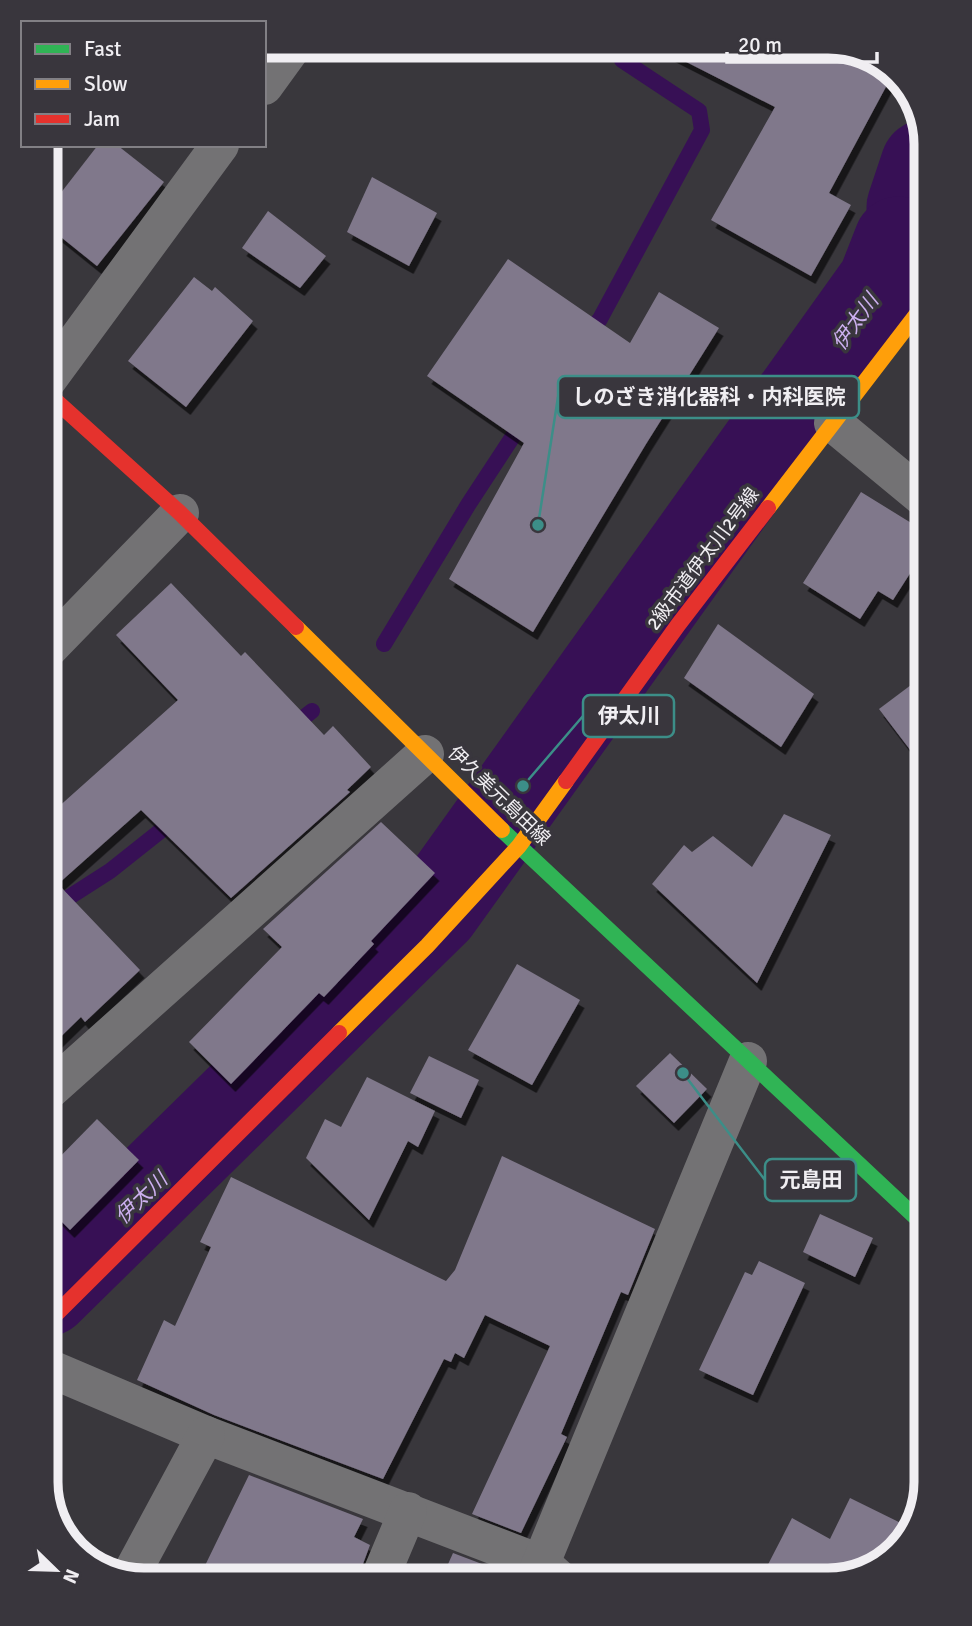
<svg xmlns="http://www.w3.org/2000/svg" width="972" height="1626" viewBox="0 0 972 1626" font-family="Signika,'Noto Sans JP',sans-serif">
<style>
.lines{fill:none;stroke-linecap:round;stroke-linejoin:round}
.stream{stroke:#371055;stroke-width:16}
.river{stroke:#371055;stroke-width:91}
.building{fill:#80788b;filter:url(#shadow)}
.street{stroke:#737274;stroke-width:38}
.fast{stroke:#30b455;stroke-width:16}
.slow{stroke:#ff9f0a;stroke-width:16}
.jam{stroke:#e5322d;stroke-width:16}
.labels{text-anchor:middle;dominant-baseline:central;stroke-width:7;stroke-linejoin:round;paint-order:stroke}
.street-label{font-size:19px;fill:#f0eef2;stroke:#39363d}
.water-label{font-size:21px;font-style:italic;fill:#cdb0f0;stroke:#39363d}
.rim{fill:none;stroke:#f0eef2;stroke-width:9}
.leader{fill:none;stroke:#3c8e88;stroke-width:2.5}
.callout-dot{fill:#3c8e88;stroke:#39363d;stroke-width:2.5}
.callout{fill:#39363d;stroke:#3c8e88;stroke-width:2.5}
.callout-label{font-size:21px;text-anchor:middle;font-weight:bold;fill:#f0eef2}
</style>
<defs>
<filter id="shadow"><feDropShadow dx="4.5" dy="8" stdDeviation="0" flood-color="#0009"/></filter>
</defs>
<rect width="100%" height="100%" fill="#39373c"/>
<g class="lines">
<g class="stream">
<path d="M585,338l15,-19 102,-189 -3,-19 -77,-51v-14"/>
<path d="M384,644l84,-139 57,-87"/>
<path d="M289,729l23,-18"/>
<path d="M46,912l64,-41 68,-54"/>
</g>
<g class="river">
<path d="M912,207l14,-42"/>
<path d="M46,1291l389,-382 448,-626 16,-41"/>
</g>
</g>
<g class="building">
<path d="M655,46h164l69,37 -59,110 22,12 -40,71 -100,-56 64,-113z"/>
<path d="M98,145h19l47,37 -67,84 -51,-41v-13z"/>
<path d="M372,177l65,36 -28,53 -62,-34z"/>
<path d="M268,211l58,45 -26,32 -58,-40z"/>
<path d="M508,259l122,84 29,-51 60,36 -73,116 -113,188 -84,-53 75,-136 -97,-67z"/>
<path d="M194,277l18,14 3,-4 38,34 -67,86 -58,-46z"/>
<path d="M861,492l60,37 -8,13 12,8 -32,50 -15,-9 -18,28 -57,-36z"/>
<path d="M171,583l70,73 4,-4 79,83 9,-9 38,41 -24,23 3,2 -119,106 -90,-88 -83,74 82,86 -55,52 -4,-5 -35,34v-233l132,-118 -62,-65z"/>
<path d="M718,624l96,70 -33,53 -97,-69z"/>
<path d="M927,673v99l-48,-63z"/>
<path d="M784,814l47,21 -74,148 -105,-99 32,-39 8,7 21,-16 39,31z"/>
<path d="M381,822l54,51 -64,68 3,3 -50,53 -5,-4 -88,91 -42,-42 93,-95 -19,-18z"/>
<path d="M517,964l63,36 -48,85 -64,-35z"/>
<path d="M670,1053l37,36 -33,34 -38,-37z"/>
<path d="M429,1056l50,24 -18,38 -51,-25z"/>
<path d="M367,1077l68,34 -17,36 -10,-6 -39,79 -63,-62 19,-39 16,8z"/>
<path d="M97,1119l42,41 -69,70 -24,-24v-35z"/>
<path d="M502,1156l153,73 -27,66 -7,-3 -60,142 6,3 -46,96 -49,-19 78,-168 -65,-31 -21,43 -9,-5 -4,9 -7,-3 -61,120 -169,-64 -77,-35 27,-60 11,6 36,-79 -11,-5 31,-65 215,104 9,-11z"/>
<path d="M820,1214l53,24 -18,39 -52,-25z"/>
<path d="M759,1261l46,22 -52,112 -54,-25 46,-98 7,3z"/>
<path d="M249,1475l114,44 -9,18 16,8 -13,35h-159z"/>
<path d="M850,1498l63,31 -3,8 -38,34 -43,9h-69l32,-62 38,21z"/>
<path d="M453,1553l50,19 -4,8h-58z"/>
</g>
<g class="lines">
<g class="street">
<path d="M264,86l29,-40"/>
<path d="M46,382l174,-237"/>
<path d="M833,423l93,77"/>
<path d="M46,651l134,-138"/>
<path d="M46,1093l379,-339"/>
<path d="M46,1367l160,68 336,129 18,16"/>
<path d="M129,1578l77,-143"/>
<path d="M379,1580l29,-69"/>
<path d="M534,1580l214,-519"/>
</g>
<path class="fast" d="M502,830l424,397"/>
<g class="slow">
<path d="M768,508l158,-206"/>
<path d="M296,627l206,203"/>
<path d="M339,1033l88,-87 92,-100 47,-65"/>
</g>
<g class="jam">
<path d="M46,392l134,121 116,114"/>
<path d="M566,781l112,-156 90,-117"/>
<path d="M46,1324l293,-291"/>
</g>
</g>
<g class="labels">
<g class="street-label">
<text transform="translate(703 559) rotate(-53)">2級市道伊太川2号線</text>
<text transform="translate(499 796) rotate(44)">伊久美元島田線</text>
</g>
<g class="water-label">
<text transform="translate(855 322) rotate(-54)">伊太川</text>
<text transform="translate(141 1198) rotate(-44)">伊太川</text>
</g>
</g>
<path d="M0 0H972V1626H0ZM144 58H828A86 86 0 0 1 914 144V1482A86 86 0 0 1 828 1568H144A86 86 0 0 1 58 1482V144A86 86 0 0 1 144 58Z" fill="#39363d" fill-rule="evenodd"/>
<path class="rim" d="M144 58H828A86 86 0 0 1 914 144V1482A86 86 0 0 1 828 1568H144A86 86 0 0 1 58 1482V144A86 86 0 0 1 144 58Z"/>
<path class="leader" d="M538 525L558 397M523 786L583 716M683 1073L765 1180"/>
<g class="callout-dot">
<circle cx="538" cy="525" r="7"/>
<circle cx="523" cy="786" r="7"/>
<circle cx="683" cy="1073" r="7"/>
</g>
<g class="callout">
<rect x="558" y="376" width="301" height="42" rx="7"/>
<rect x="583" y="695" width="91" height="42" rx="7"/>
<rect x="765" y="1159" width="91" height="42" rx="7"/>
</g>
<g class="callout-label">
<text x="709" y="404">しのざき消化器科・内科医院</text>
<text x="629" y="723">伊太川</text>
<text x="811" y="1187">元島田</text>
</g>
<rect x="21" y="21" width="245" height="126" fill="#39363d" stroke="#828085" stroke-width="2"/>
<rect x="35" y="44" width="35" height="10" fill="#30b455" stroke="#828085" stroke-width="2"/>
<text x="84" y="56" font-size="21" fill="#f0eef2">Fast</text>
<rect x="35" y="79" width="35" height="10" fill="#ff9f0a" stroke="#828085" stroke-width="2"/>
<text x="84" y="91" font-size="21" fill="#f0eef2">Slow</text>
<rect x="35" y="114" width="35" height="10" fill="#e5322d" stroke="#828085" stroke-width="2"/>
<text x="84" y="126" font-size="21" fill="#f0eef2">Jam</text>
<g transform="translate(56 1570) rotate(113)" stroke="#39363d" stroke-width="5" paint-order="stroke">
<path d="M0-5L12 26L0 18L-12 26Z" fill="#f0eef2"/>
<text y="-10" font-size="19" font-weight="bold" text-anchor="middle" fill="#f0eef2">N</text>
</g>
<path d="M727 52v10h150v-10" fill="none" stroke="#f0eef2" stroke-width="3.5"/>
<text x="738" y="52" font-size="21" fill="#f0eef2" stroke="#39363d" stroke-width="5" paint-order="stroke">20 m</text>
</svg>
